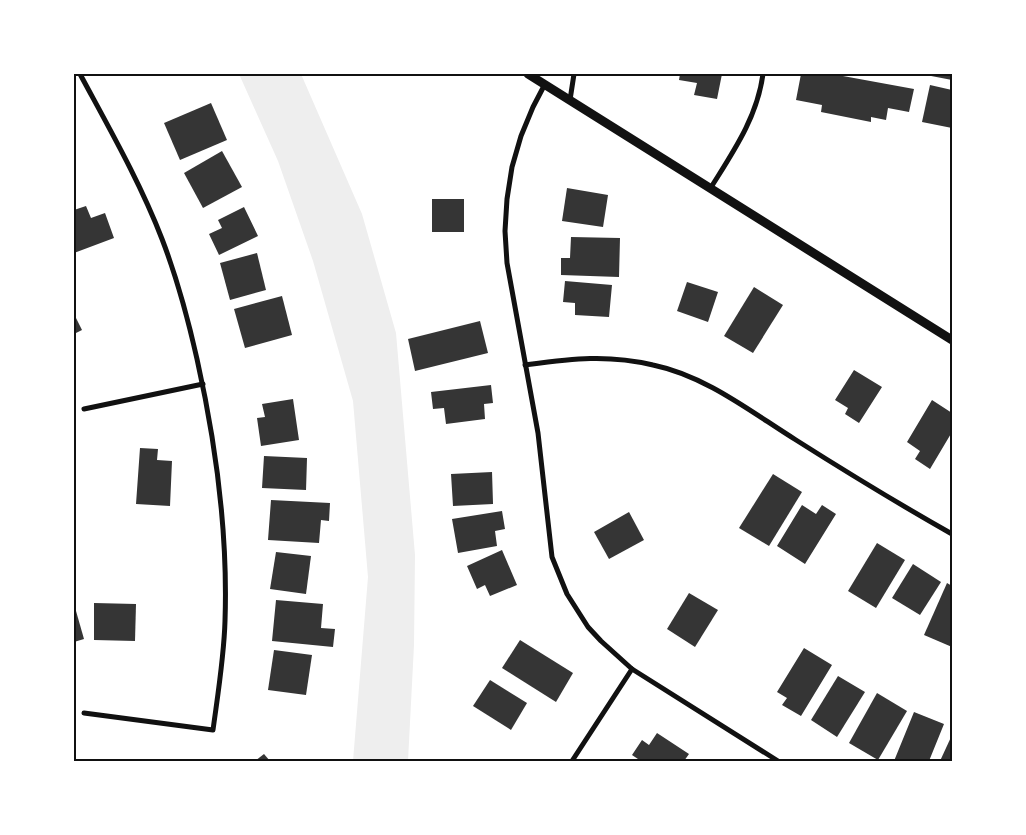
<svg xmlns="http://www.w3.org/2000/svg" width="1026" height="835" viewBox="0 0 1026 835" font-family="'Varela Round',sans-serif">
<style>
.green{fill:#eee}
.building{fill:#353535}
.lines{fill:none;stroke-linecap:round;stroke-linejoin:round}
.minor{stroke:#111;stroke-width:5}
.tertiary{stroke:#111;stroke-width:9}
.neatline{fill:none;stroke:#111;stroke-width:2}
</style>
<rect width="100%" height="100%" fill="#fff"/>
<path class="green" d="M239,74h62l61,140 34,119 19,222 -1,90 -6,116h-55l15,-184 -15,-176 -40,-140 -35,-100z"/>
<g class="building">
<path d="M680,74h42l-5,25 -23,-4 3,-12 -18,-3z"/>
<path d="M801,74h31l82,15 -5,23 -21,-4 -2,12 -15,-3v5l-50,-10 1,-7 -26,-5z"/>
<path d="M926,74h26v6l-26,-5z"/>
<path d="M930,85l22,5v38l-30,-6z"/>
<path d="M211,103l16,37 -47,20 -16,-37z"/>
<path d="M222,151l20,36 -39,21 -19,-35z"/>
<path d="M567,188l41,7 -5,32 -41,-6z"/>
<rect x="432" y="199" width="32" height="33"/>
<path d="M86,206l5,12 14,-5 9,25 -40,15v-43z"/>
<path d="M244,207l14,29 -39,19 -10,-21 13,-6 -4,-8z"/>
<path d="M571,237l49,1 -1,39 -58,-2v-17h9z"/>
<path d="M257,253l9,37 -36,10 -10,-37z"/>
<path d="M565,281l47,4 -3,32 -34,-2v-12l-12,-1z"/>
<path d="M687,282l31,10 -10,30 -31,-11z"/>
<path d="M754,287l29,18 -30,48 -29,-17z"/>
<path d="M282,296l10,39 -47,13 -11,-39z"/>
<path d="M74,314l8,16 -8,4z"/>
<path d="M480,321l8,32 -73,18 -7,-32z"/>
<path d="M854,370l28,17 -23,36 -14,-9 3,-6 -13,-8z"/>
<path d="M491,385l2,18 -9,1 1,15 -39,5 -2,-16 -11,1 -2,-17z"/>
<path d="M293,399l6,41 -38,6 -4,-28 8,-1 -3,-13z"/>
<path d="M932,400l20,13v19l-22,37 -15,-10 5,-8 -13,-9z"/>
<path d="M140,448l18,1 -1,11 15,1 -2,45 -34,-2z"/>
<path d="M264,456l43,2 -1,32 -44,-2z"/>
<path d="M492,472l1,32 -40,2 -2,-32z"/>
<path d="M773,474l29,18 -33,54 -30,-18z"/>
<path d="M271,500l59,3 -1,18 -8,-1 -2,23 -51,-3z"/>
<path d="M802,505l14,9 6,-9 14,9 -31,50 -28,-18z"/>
<path d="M502,511l3,18 -10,2 2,15 -39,7 -6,-34z"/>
<path d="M629,512l15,28 -35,19 -15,-27z"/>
<path d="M877,543l28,17 -29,48 -28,-17z"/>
<path d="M502,550l15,35 -27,11 -5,-11 -8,4 -10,-23z"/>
<path d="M276,552l35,4 -5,38 -36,-5z"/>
<path d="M913,564l28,18 -21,33 -28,-17z"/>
<path d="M947,583l5,3v61l-28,-12z"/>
<path d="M689,593l29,17 -23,37 -28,-18z"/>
<path d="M276,600l47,4 -2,24 14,1 -2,18 -61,-6z"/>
<path d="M94,603l42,1 -1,37 -41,-1z"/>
<path d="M74,604l10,35 -10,3z"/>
<path d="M520,640l53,33 -17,29 -54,-34z"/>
<path d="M804,648l28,17 -31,51 -19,-11 5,-7 -10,-6z"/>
<path d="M274,650l38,5 -6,40 -38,-5z"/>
<path d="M838,676l27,16 -28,45 -26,-17z"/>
<path d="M490,680l37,23 -16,27 -38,-24z"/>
<path d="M877,693l30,18 -29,49 -29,-17z"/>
<path d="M914,712l30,12 -15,37h-9l-6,-2 -1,2h-19z"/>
<path d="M657,733l32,21 -5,7h-43l-9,-6 10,-15 7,5z"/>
<path d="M952,735v26h-12z"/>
<path d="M264,754l6,7h-15z"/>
</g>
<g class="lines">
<g class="minor">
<path d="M80,74c29,54 60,108 82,165 15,39 26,80 35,120 19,85 31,174 28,262 -1,36 -7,72 -12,109l-129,-17"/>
<path d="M545,84l-12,23 -12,29 -9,31 -5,32 -2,32 2,32 31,170 14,124 15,37 21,33 13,14 31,28 146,92"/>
<path d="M570,100l4,-26"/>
<path d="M710,189c23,-37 47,-71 53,-115"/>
<path d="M525,365c46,-6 81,-11 128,0 53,11 98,47 143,75 52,33 103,64 156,94"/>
<path d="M84,409l119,-25"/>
<path d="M572,761l60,-92"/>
</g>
<path class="tertiary" d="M528,74l424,266"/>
</g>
<rect width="1026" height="835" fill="none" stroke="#ffffff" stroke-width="150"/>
<rect x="75" y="75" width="876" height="685" class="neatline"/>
</svg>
